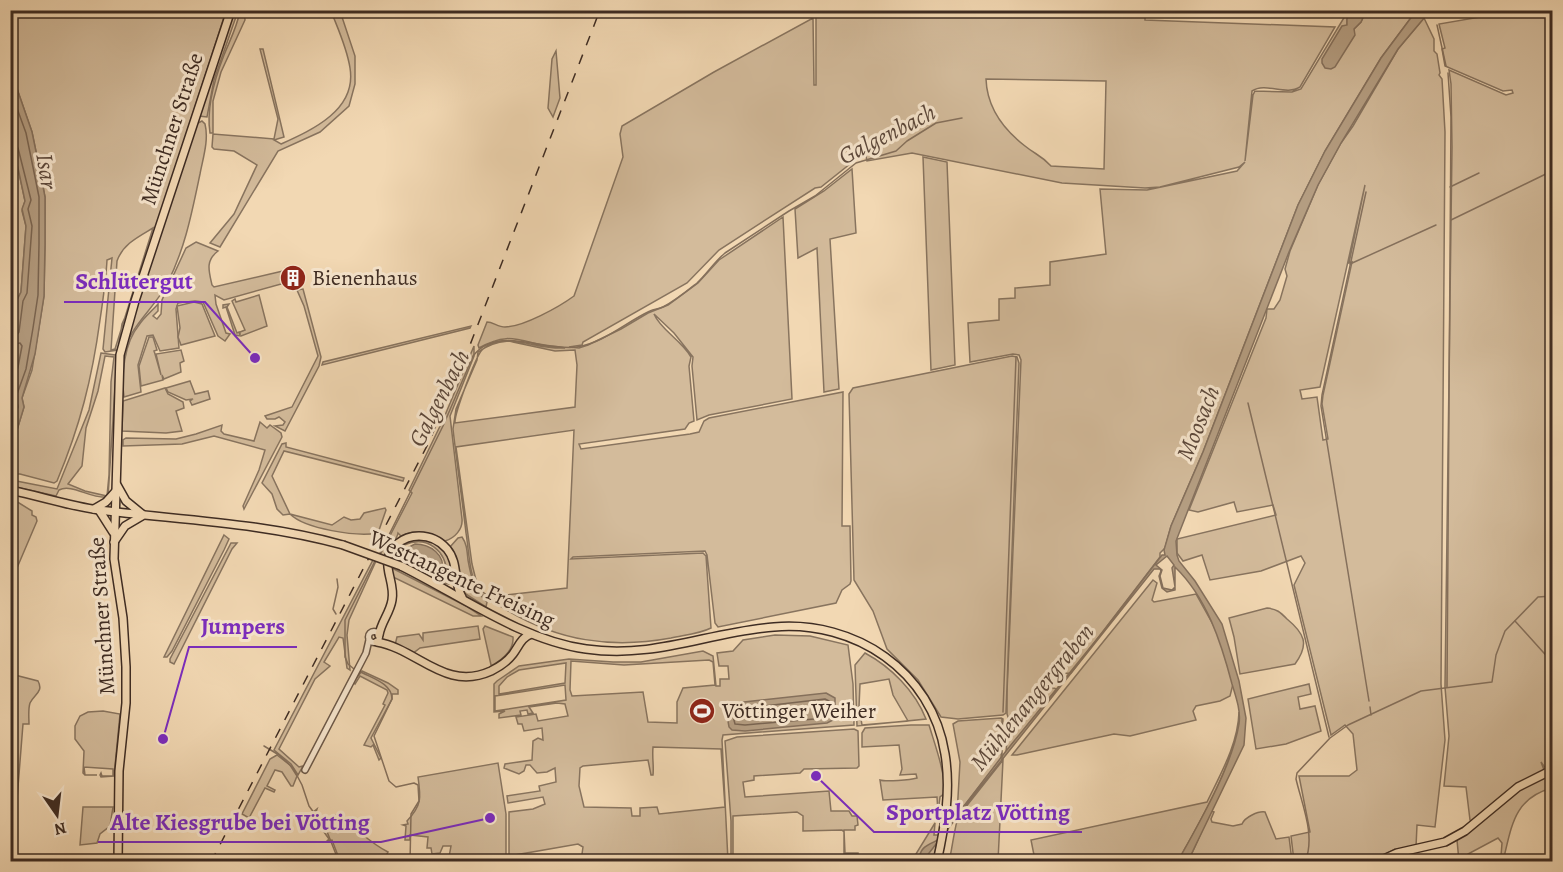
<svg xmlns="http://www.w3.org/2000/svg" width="1563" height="872" viewBox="0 0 1563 872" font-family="Alegreya,serif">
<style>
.green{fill:#d3bb9b;stroke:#88745f;stroke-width:1.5;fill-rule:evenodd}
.water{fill:#b59e82;stroke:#85705c;stroke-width:1.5;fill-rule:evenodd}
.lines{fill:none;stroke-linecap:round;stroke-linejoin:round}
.shore{stroke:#7a6552;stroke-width:1.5}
.stream{stroke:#85705c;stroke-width:1.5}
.minor-casing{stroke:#6b5747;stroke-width:8}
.major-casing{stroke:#3e2c23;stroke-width:10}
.minor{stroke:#f7e6ce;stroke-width:5}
.major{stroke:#f2d8b3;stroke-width:7}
.rail{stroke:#3e2c23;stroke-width:1.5;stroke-dasharray:10 10;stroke-linecap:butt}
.major-bridge-casing{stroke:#3e2c23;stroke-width:10;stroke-linecap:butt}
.major-bridge{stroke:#f2d8b3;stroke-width:7}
.labels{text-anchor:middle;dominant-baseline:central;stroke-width:6;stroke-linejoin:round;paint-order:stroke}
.street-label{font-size:22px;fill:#3e2c23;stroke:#f7e6ce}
.poi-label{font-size:22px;fill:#3e2c23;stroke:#f7e6ce;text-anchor:start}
.water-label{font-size:24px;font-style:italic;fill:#5c483b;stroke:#f7e6ce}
.leader{fill:none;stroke:#7b2cbf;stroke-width:2}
.callout-dot{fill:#7b2cbf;stroke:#f7e6ce;stroke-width:2}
.callout-label{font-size:24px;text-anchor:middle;font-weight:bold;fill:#7b2cbf;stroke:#f7e6ce;stroke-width:6;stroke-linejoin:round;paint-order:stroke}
</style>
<rect width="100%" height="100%" fill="#f2d8b3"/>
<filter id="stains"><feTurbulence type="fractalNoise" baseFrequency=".00333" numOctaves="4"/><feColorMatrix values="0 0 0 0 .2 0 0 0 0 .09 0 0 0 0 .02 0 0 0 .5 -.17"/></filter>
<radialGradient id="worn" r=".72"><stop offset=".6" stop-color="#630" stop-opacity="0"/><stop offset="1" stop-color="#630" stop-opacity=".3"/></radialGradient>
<g class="green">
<path d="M1145,10v10l190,7 -35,60c-14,9 -34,-5 -48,4l-7,70 8,-66 2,-4 37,1 9,-3 47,-78h3l-4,8v6l7,4 7,-7 5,-11h50l-35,47 -56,93 -27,54 -95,247 -32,74 -6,22 -5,5v4l-89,116 -24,2 -4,4 2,7 12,3 -51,63 3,-32 -2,-6v-22l14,-332 -2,-5 -6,-1 -43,8 -2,-39 31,-3v-21l16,-1v-10l35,-3v-23l56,-8 -6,-65 47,1 90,-19 8,-9 -6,5 -79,20 -15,1 -83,-5 -150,-30 -45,8 -2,-9 -44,35 -6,1 -96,62 -32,33 -104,59 -1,3 -13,2 10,1 9,-3 33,-16 27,-16 20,-8 30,-22 21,-23 64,-43 9,182 -83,16 -12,5 -5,-54 1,-9 -19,-24 -20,-19c6,15 27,26 37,43l-2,9 5,55 -5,2 -4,6 -106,15 2,5 109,-15 9,-2 5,-11 5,-3 134,-26 -1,134h8l1,55 -1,3 -8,6 -6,13 -118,24 -3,-4 -8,-68 -2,-4 -132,6 -2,2 132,-6 3,3 5,72c-12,6 -26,7 -40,10 -60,11 -113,3 -166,-29 -8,-5 -21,-10 -26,-18 -10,-15 -10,-40 -13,-58 -4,-34 -9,-69 -13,-104l3,-20 21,-49 1,-8c33,-23 53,-2 87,-4 -6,-2 -15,-1 -23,-3 -27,-6 -37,-12 -63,3l-1,-3 9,-23c6,0 11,5 18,5 18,0 54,-20 69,-31l49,-139 -3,-23 2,-8 92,-54 99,-54 1,67h2v-74zM986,79l120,2 -2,88 -53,-3c-10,-11 -15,-11 -26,-20 -22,-17 -38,-38 -39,-67zM508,341l47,10 20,-1 2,15 -2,42 -120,16c-1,-9 21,-67 27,-73 6,-7 17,-9 26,-9zM574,430l-7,158 -78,9 -11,-9 -6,-24 -16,-117z"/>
<path d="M1548,10l4,2v755l-6,2 -5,-7 3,8 -72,52 -2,-2 -4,-33 -22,-1 5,-50 -4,-49 7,-540 -1,-63 -2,-14 57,25 7,-2 -1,-3 -9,1 -58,-25 -3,-17 3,-1 -6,-24 76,-13z"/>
<path d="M11,11h215l-94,291 -10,22 -4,26 -13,2 -2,-3 9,-91 -5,2c-1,20 -4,40 -7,60 -8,59 -20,106 -43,161l-3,2 -34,-9h-9v-31l6,-13 7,-23 -2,-9 10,-28 12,-74 1,-52v-47l-4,-21 -9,-44 -18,-52 -4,-23zM153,228l-38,121 -4,1 6,-89c6,-17 21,-24 36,-33z"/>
<path d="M232,11h6l-24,69 -7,37 -8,-1z"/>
<path d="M240,11h4l1,9 -24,52 -8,29v32h-3c-4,-25 5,-55 14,-78 6,-15 13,-28 16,-44z"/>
<path d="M331,11h9l15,45v28l-6,22 -29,26 -42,19 -58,96 -10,-4 24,-29 23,-49 -23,-14 -20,-2 -2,-2 1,-13 61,5 4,-20 -18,-70h3l21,88 -10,3 7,4c31,-14 76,-34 69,-76 -3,-20 -12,-39 -19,-57z"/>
<path d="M1424,18l10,21v12l3,3 3,19 -1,2 3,4 3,53 -4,552 4,56 -10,87 -18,-2 -1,22 -17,3 -4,-1 -22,12h-79l-3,-25 19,-4 -11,-56h50l8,-6 -4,-36 -8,-9 -14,10 -37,-150 11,-22 -4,-7 -40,15 -51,9 -8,-25 -19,6 -6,-8v-14l99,-24 -3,-10 -36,7 -3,-10 -36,10 -9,-2 77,-192 1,-9h7l6,-9 7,-24 -2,-7 5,-18 28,-66 23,-42 12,-17 45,-77zM1365,185l-16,78 3,-1 -29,133 -1,9 6,35 -5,1 -6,-43 -15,2 -2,-9 20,-3z"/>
<path d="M556,51l4,47 -7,19 -5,-9 4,-49z"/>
<path d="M202,121l3,3c4,16 -2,34 -5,50 -8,38 -15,75 -33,110 -14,27 -39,42 -44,74l2,-17 71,-217z"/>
<path d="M10,142l8,26 7,33 -3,10 4,15 -5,66 -4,8 -6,44z"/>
<path d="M923,157l24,5 8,203 -24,5z"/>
<path d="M852,169l4,64 -26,6 9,150 -15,3 -7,-144 -19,10 -3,-49 29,-18z"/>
<path d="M196,242l22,9c-13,10 -9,20 -6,34l2,2 82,-19 6,18h-3l-6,-14 -3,1 3,12h4l-4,2 -12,-3 -57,16 -9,-5 1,9 10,29 4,1 -5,7 -7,-5 -15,-34 -8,-1 -17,2 -2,6 3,39 -19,3 -7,-16 -6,1 -9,29 3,27 -17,5c-3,-22 0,-54 15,-72 5,-8 13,-14 19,-21v7l-5,5 4,3 4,-5 1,-14 24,-52z"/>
<path d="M303,289l18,68 -2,9 -34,65 -10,-5 8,-1 2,-3 -6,-5 -4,2h-8l-2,-3 27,-9 26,-51 -14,-50 -7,-16z"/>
<path d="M259,295l8,31 -26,10 -6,-1 -9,-28 -3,1v-3l6,-1 -2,3 10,26 2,-1 1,3v-3l5,-2 -13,-29 3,-2 1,3z"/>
<path d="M194,302l8,2 13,32 -34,9 -3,-8 2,-9 -3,-22z"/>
<path d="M471,326l-1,2 -148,37 1,-3z"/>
<path d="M149,337h4l4,13 -3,1 1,3 6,21 -5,-21 25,-4 3,11 -4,2 1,9 -17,7 -2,-4 1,5 -22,6 -2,-20z"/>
<path d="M474,346v10l-24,60 12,103c1,10 -7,19 -17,22 -14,-9 -29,-12 -44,-5l-3,-3c-1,8 -10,15 -13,24l-5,-2 32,-62 -3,-3 34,-70z"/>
<path d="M101,353l14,2 2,2 -9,140c-16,3 -36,-14 -49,-7l-3,6 -45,-10v-6l46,9 32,-79zM105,356l9,1 -3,25 -2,93 -2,21 -22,-5 -17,-7 14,-18 4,-38 12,-37z"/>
<path d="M1012,356l5,1 2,6 -13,350 -3,2 -45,4 -17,-2 -23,-37 -31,-31 -14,-38 -19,-31 -5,-186 4,-6z"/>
<path d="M190,381l5,13 13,-3 2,8 -18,6 -2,-4 3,-2 -7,1 -18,-8 -2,-4z"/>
<path d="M165,388l3,6 15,8 1,6 -8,3 6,20 -16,2 -44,-2 1,-30z"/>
<path d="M260,422l7,6 3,-3 11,8 1,4 -38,72 -1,-3 16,-36 6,-20 -51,-14 -32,8 -59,2v-6l3,-2 50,1 20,-5 26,-9 -1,6 3,3 30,7z"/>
<path d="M286,443v4l118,31 -1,3 -119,-30 -12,25 18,38 42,11 12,-8 7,3 9,-1 4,-6 21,-5 1,2 -8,23c-21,4 -73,-4 -88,-19l-7,1 -6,-6 -5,-15 -10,-11 20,-39z"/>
<path d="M11,498l21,13v4l4,2 1,4 -26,61z"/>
<path d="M224,535l5,4 -5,11 -52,101 -5,6h-3z"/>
<path d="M462,537c5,7 5,14 6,23 3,17 6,30 19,42l-1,5 -25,-16 -11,-44 8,-9z"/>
<path d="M426,538c5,3 13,6 17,10 9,8 14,27 6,36l-8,-1 -51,-24 3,-6 6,-1 46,24 2,-2c-1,-23 -19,-39 -43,-29l-3,-2 5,-3z"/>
<path d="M231,543h6l-5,6 -58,115 -4,-2v-3z"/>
<path d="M373,560l3,1 -27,59 -2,15 3,35 -3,-2 -4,-30 -4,-1 -15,25 6,4 -15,13 -36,70 20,18 4,-1 -5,9 -7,-11 -17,-14z"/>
<path d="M390,567l76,39 15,10h-8l-80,-39z"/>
<path d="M1153,580l4,3 -5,17 2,2 42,-8 20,36 6,17 11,37 -3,12 -10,5 -24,5 -3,5 3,9 -66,16 -16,-2 -97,21h-5z"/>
<path d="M1267,608c10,1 13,4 20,11 17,14 23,25 8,45l-55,10 -6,-37 -5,-19z"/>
<path d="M478,626l2,13 -60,9 -8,6 -17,-9 2,-8 22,-3 4,6v-7z"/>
<path d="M485,626l28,11c1,12 -10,22 -20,28h-2l-8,-36z"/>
<path d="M775,635l35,1 38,9 5,39 1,41 -131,10 -1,5 6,121h-147l2,-14 -5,-3 -69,12v-44l24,-3 12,-5 -2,-7 -35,6 -1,-7 33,-5 -1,-5 17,-4 -1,-14 -8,4 -10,1 -7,-8h-4l-2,6 -5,3 -15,-6 1,-4 27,-4 1,-19 5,-3 5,2 -1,-12 -18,3 -2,-7h-4l-2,-7 20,-3 2,7 30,-5 -3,-12 -8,-1 -28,4 4,6 -5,1 -1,-4 -7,1 1,4 -22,3v-4l6,-3 -11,1v-28l3,-3 22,-15 50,-7 44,3h28l62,-11 10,5 3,30h4v-7h9l-1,-13h-9l-2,-13 16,-2 10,-11zM709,660l4,2 2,23 -32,3 -6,14v21l-29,-1 -5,-30 -71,4 -2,-6 1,-29 53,4zM566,663l-1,20 -66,11v-8l8,-9 12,-7zM565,685l1,15 -71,11v-15zM653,747l68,2 4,58 -66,7 -2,-7 -17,1v8h-8l-1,-8 -47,-1 -5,-21 1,-18 3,-2 65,-6 3,15h2c1,-9 -1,-17 0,-28z"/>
<path d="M865,653c26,14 50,38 61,66l-69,7 -2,-61zM889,679l4,16 15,26 -46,4 -3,-18 1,-23z"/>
<path d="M362,671l26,12 10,7v4h-6v5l-21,39 10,20 -2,2 -6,-15 -2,2 -7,-2 21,-40 -2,-1 5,-11 -1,-3 -27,-14 -5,8 -2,-2z"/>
<path d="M11,674l27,7c6,11 -4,13 -8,22 -2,6 -1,15 -1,21h-6l-11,138 -2,-1z"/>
<path d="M1309,684l2,10 -13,3 2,12 15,-3 6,25 -35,13 -30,5 -8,-50z"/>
<path d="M103,711l17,3 -6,62 -13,1 -1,-2 1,-2 1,3h11v-7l-29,-2 1,8h12h-12l-2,-2 1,-22 -9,-12v-13l5,-10 8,-4z"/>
<path d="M1239,712c2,40 -41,113 -61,149l-146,1 -4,-5 6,-2 -3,-15 176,-38c14,-29 31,-58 32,-90z"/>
<path d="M1001,718l2,1 -2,40 -44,56 3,-53 -7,-38 5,-3z"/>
<path d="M911,725h18c7,23 15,44 16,68l-5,4 -2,16 -1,-16 -54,3 -3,-20c6,2 30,0 37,-2l-1,-4 -16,1 2,-6 -3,-24 -37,2v-14l3,-5z"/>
<path d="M854,729l4,2 1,35 -2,2 -53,1 -4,4 -46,3v4l-11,2 2,15 84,-6 2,20h18l3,5h5l1,9 -3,1v4h-11l1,23h13v8l-1,-7h-13v-22l-2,-2 -39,1v-15l-6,-4 -64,4v45h-2v-40l-6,-80 12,-4z"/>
<path d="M277,755l13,10 7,11 -4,10h-2l-9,-14 -7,-2 -8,16 8,4 -1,2 -9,-4 -16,30 -7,-4 28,-55z"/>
<path d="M1003,760l-5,101 -49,1c3,-12 6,-39 10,-47h4l-2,-2z"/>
<path d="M498,763l8,51v47h-53l3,-6 -3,4 -4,-2 2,-11h-8l-3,7 -8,1 -1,-6h-4l1,-11 -18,-2v5h-5l1,-14 -3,-1 5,-1 -1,-3c15,-16 14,-23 11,-44z"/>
<path d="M1552,772v16c-37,10 -40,36 -48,69l-3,-1 1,-13 -4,-5 -30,16 -1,7h-8l-2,-21 64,-52z"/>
<path d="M83,807h30l-3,19 -10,8 -3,9 -17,2z"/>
<path d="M317,809l-1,3 15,16 5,-13c20,11 30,26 52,37l-5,9h-43l-8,-21 -5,1 2,-2 -18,-25z"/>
<path d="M1211,811l3,1 -3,7 1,3 21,4 9,-2c3,-7 16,-13 23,-12l11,27 13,-2 3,24 -104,1z"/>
<path d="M935,823l-1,12h5l-6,26h-11l6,-9 -7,9 1,-7 -3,3v4l-8,1z"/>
</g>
<g class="water">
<path d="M1351,10l15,1 -5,11 -7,7 1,6 -20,32 -4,2 -6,-1 -3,-5v-4l20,-33 5,-1v-6z"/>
<path d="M1416,11h14l-32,38 -57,94 -23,42 -29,67 -113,289 1,14 2,6 16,20 27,43 17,57 7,37 -2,27 -56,116h-10c21,-38 54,-94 61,-137 2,-13 -3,-27 -7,-40 -11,-42 -25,-86 -57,-117v23l-8,2 -5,-4 -3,-12 2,-5 -1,-2h-6l-184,231 -9,13 2,2 4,-4 -4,7 -5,-2 -32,41 -4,4h-3c0,-14 9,-16 19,-21l68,-89 96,-118 60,-78h3l-1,-5 7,-24 32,-74 95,-247 27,-54 56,-93zM1167,556l7,9 -2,3 3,19 -3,3 -9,-2 -3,-12 2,-6 -6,-5z"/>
<path d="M11,57l3,23 18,52 9,44 4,21v48l-1,51 -9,58 -13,44 2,9 -7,23 -6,13v-99l6,-44 4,-8 5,-66 -4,-17 3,-8 -7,-33 -7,-26z"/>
<path d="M415,544c15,0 31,11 27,27l-36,-19 3,-5z"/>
<path d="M826,693l9,5v21l-8,4 -82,8 -13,-1 -3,-3 -3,-17 9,-7z"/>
</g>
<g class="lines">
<g class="shore">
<path d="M10,89l16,44 9,44 4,20v47l-1,51 -5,33 -7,41 -10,28 2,10 -8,22"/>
<path d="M10,145l8,3 13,52 -3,9 4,17 -5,67 -4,8 -4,31 -3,4 -6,1"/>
<path d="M10,345l10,-2 2,3 -4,21 -8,24"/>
<path d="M825,699l4,2 1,14 -4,3 -81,7 -10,-1 -3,-12 5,-3z"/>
</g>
<g class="stream">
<path d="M1437,25l9,41"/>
<path d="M1450,187l29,-14"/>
<path d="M1366,192l-44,203 -1,11 48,295"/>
<path d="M1451,220l101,-49"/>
<path d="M1350,264l86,-39"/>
<path d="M1248,403l81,334"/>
<path d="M379,555l64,-129 30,-70c24,-32 71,-4 104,-9 27,-4 49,-25 73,-36 4,-2 9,-2 13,-4 12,-6 24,-16 34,-24 10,-9 17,-21 28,-30l64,-42 26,-15 41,-33 40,-12 11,-10 29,-18 26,-5"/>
<path d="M336,614l-3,-5 5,-22 -1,-8"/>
<path d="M1515,621l37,41"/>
<path d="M354,669l-6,-5 -3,-7v-37l31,-61"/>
<path d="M359,671c12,7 33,12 33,28l-18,37 15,45 7,6 18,-4 4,2 1,16 -8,13 -1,48"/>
<path d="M1447,687l4,-570 -3,-44"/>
<path d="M1370,707l1,8"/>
<path d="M1003,712l13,-355"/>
<path d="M264,746l15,9 14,13 9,17 7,21 17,23 13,33"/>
<path d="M1002,760v-41"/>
<path d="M1305,862c11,-26 -3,-57 -9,-83l1,-6 33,-35 18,-13 73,-34 71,-9 4,-27 9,-24 33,-34 14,-1"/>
</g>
<g class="minor-casing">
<g id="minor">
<circle cx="374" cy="637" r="5.5"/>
<path d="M305,770l61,-117 3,-13"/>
</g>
</g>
<g class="major-casing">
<g id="major">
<path d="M117,485l9,16 16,13"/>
<path d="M10,490c30,6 59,16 89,20 81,10 165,13 244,35"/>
<path d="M94,509l12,-7 9,-10"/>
<path d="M99,510l14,22"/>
<path d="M114,542l11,-16 17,-10"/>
<path d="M401,566c59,29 120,74 185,83 69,10 122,-17 188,-22 81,-7 158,44 171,127 6,36 0,72 -8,108"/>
<path d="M379,635c2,-13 11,-22 13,-35 4,-20 -15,-38 5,-56 6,-5 14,-8 22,-8 11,0 21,5 28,13 12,14 6,33 15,48"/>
<path d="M377,642c41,7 68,50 114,29 8,-4 16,-9 22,-17 6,-8 8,-16 18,-20"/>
<path d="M118,862l1,-91 7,-68v-36l-3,-49 -9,-59 6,-204 15,-54 96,-291"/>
<path d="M1377,862l20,-9 48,-11 20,-11 53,-44 34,-17"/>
</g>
</g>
<use href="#minor" class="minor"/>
<use href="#major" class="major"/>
<path class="rail" d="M211,862l218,-420 34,-79 137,-353"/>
<g class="major-bridge-casing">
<path id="major-bridge" d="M343,545l58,21"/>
</g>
<use href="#major-bridge" class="major-bridge"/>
</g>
<defs>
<g id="building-disc" transform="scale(1.35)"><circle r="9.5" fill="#8f2418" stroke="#f7e6ce"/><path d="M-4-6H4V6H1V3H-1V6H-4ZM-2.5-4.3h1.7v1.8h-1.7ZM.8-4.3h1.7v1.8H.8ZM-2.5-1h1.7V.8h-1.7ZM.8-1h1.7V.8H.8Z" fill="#fff"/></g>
<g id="stadium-disc" transform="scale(1.35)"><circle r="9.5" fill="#8f2418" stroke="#f7e6ce"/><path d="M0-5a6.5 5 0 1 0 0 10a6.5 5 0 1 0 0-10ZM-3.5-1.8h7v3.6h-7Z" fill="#fff"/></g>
</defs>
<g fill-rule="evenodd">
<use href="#building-disc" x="293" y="278"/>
<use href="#stadium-disc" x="702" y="711"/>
</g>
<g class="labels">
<g class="street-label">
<text transform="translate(172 129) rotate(-72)">Münchner Straße</text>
<text transform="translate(462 579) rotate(25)">Westtangente Freising</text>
<text transform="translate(102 616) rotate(-94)">Münchner Straße</text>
</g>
<g class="poi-label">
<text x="312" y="278">Bienenhaus</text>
<text x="722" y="711">Vöttinger Weiher</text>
</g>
<g class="water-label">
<text transform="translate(887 134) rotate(-27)">Galgenbach</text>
<text transform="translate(47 171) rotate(81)">Isar</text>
<text transform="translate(439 398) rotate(-63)">Galgenbach</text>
<text transform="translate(1198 423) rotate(-68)">Moosach</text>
<text transform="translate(1032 697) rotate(-51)">Mühlenangergraben</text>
</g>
</g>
<path class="leader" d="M255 358L205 302H64M163 739L189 647H297M816 776L874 832H1082M490 818L381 842H98"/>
<g class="callout-dot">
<circle cx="255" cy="358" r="6"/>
<circle cx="163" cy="739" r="6"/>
<circle cx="816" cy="776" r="6"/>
<circle cx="490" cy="818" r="6"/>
</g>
<g class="callout-label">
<text x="134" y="289">Schlütergut</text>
<text x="243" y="634">Jumpers</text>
<text x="978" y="820">Sportplatz Vötting</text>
<text x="240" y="830">Alte Kiesgrube bei Vötting</text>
</g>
<rect width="1563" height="872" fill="none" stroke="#f2d8b3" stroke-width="36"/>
<rect x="12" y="12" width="1539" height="848" fill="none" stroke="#3e2c23" stroke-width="3"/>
<rect x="18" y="18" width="1527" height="836" fill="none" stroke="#3e2c23" stroke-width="1.5"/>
<g transform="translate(57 815) rotate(166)" stroke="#f7e6ce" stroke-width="4.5" paint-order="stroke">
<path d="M0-4.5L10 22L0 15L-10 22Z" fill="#3e2c23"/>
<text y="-9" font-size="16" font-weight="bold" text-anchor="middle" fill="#3e2c23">N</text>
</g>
<rect width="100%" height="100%" filter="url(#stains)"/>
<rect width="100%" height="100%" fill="url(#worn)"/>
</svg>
